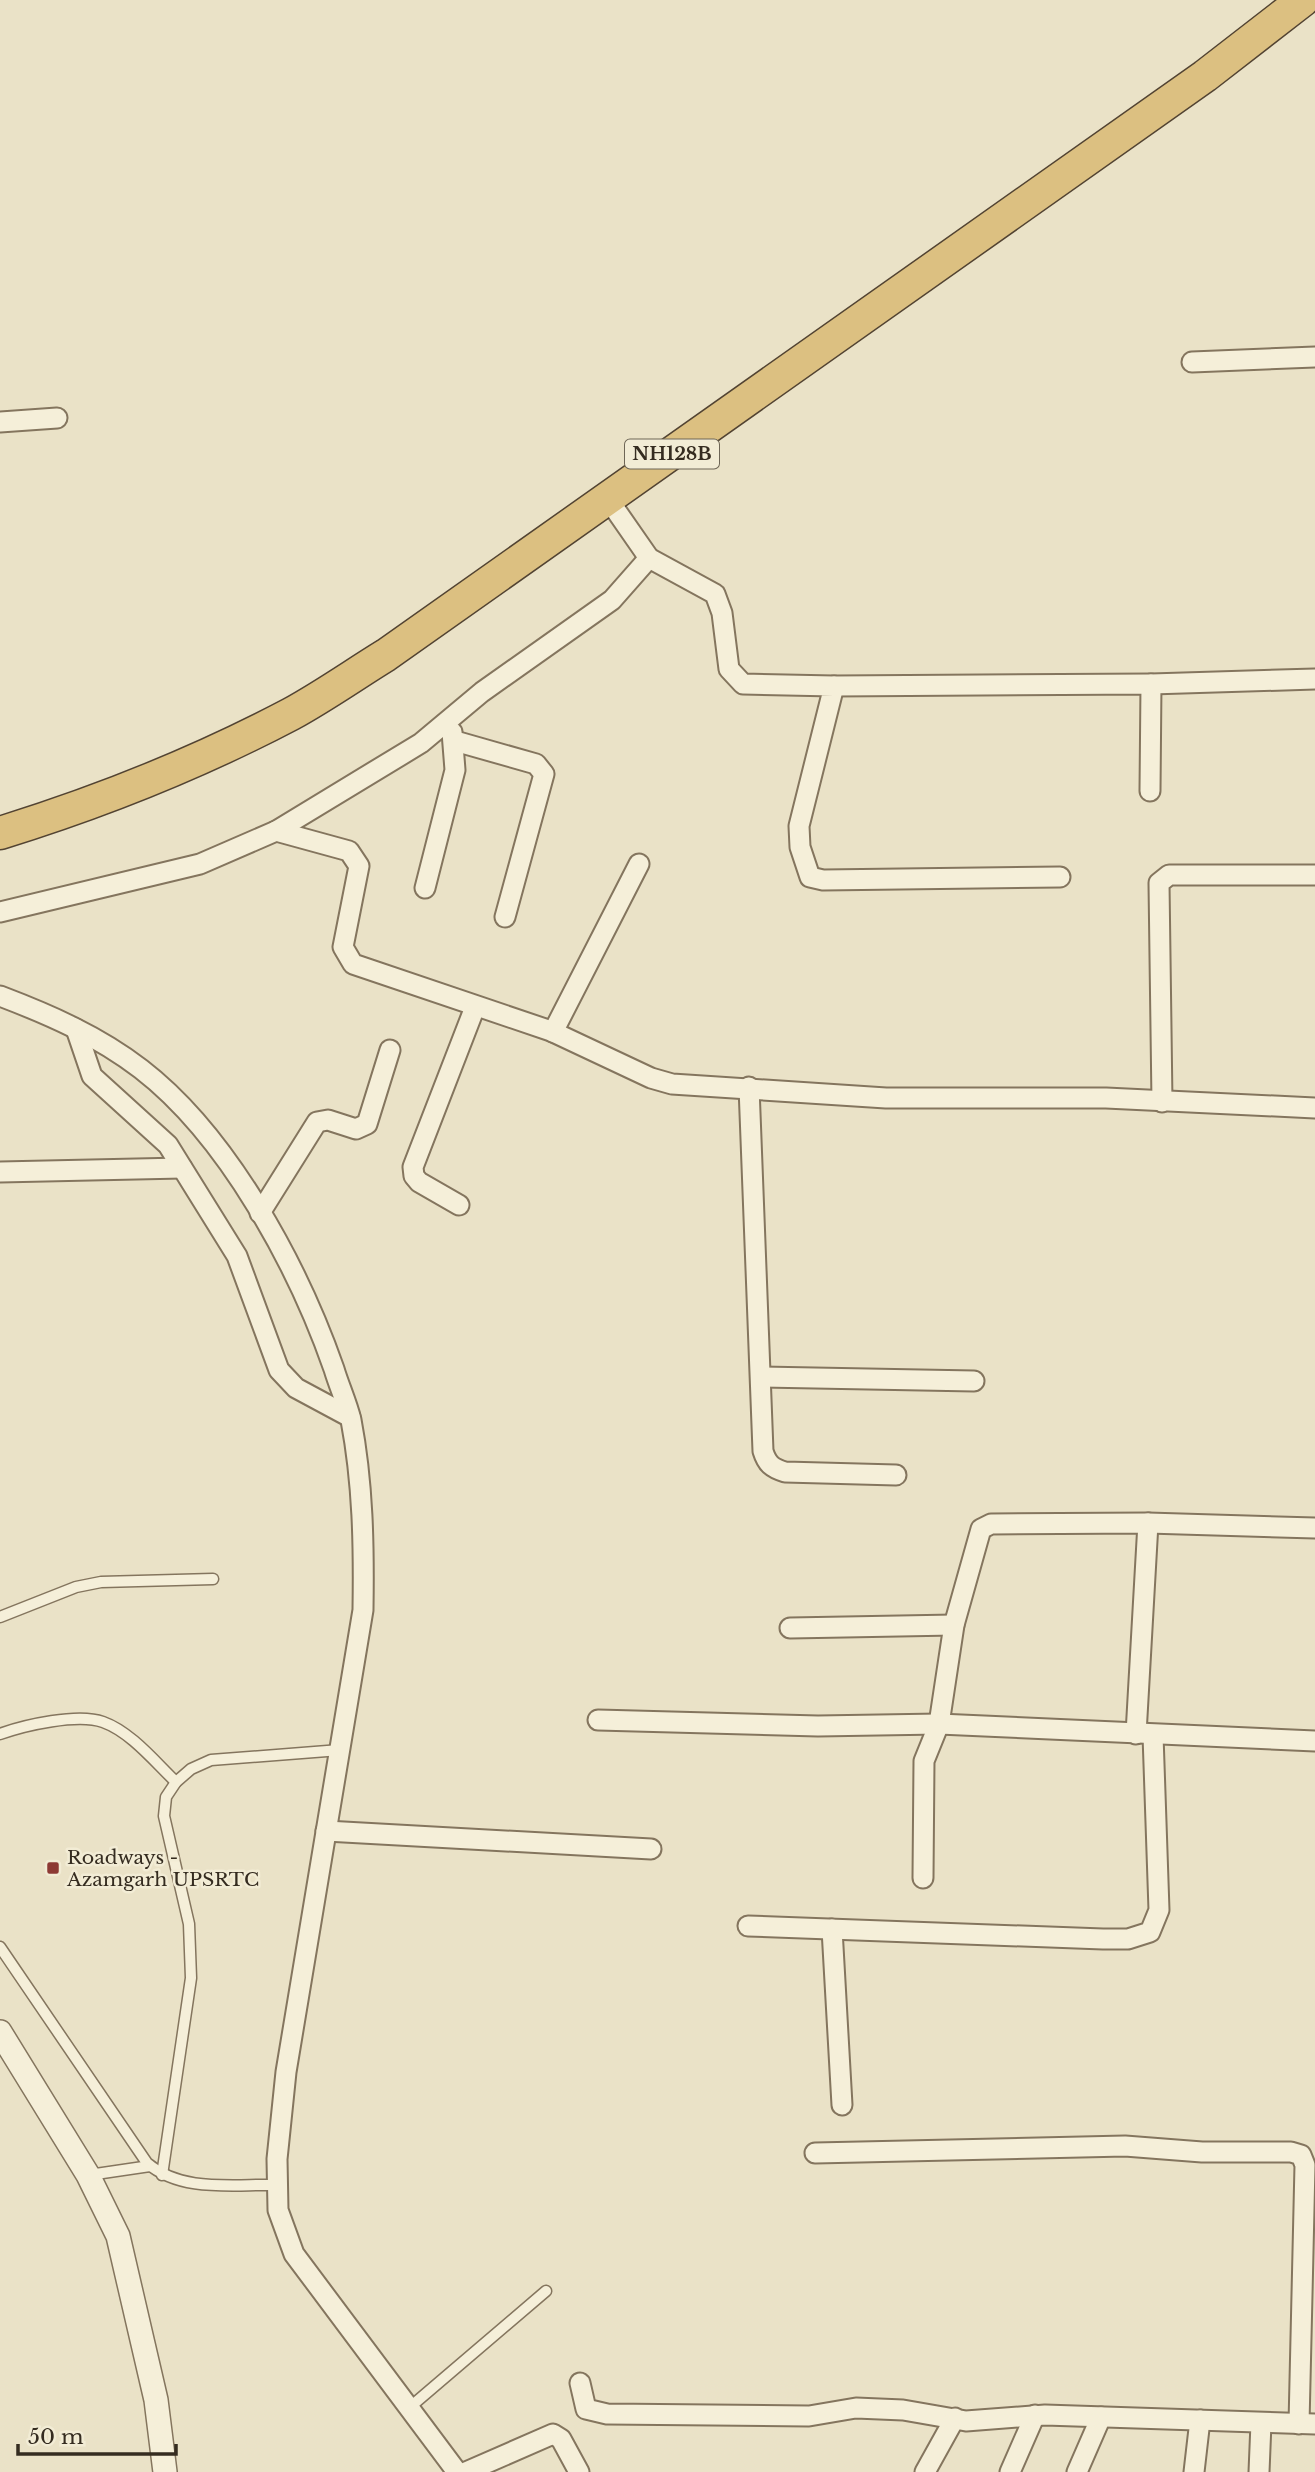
<svg xmlns="http://www.w3.org/2000/svg" width="1315" height="2472" viewBox="0 0 1315 2472" font-family="'Libre Baskerville',serif">
<style>
.lines{fill:none;stroke-linecap:round;stroke-linejoin:round}
.service-casing{stroke:#84755e;stroke-width:13}
.minor-casing{stroke:#84755e;stroke-width:23}
.tertiary-casing{stroke:#84755e;stroke-width:26}
.trunk-casing{stroke:#524332;stroke-width:35}
.service{stroke:#f5efd9;stroke-width:10}
.minor{stroke:#f5efd9;stroke-width:19}
.tertiary{stroke:#f5efd9;stroke-width:23}
.trunk{stroke:#dcc081;stroke-width:32}
.poi-dot{fill:#8d3a34;stroke:#f2ecd5;stroke-width:2.5}
.labels{text-anchor:middle;dominant-baseline:central;stroke-width:5;stroke-linejoin:round;paint-order:stroke}
.shield{fill:#f2ecd5;stroke:#6e6656;stroke-width:2}
.shield-label{font-size:18px;font-weight:bold;fill:#352c20}
.poi-label{font-size:19px;fill:#352c20;stroke:#f2ecd5;text-anchor:start}
</style>
<rect width="100%" height="100%" fill="#eae2c7"/>
<g class="lines">
<g class="service-casing">
<g id="service">
<path d="M0,1617l76,-30 25,-5 112,-3"/>
<path d="M0,1734c25,-9 78,-21 103,-12 28,10 52,40 73,60"/>
<path d="M0,1947l147,216c35,30 86,21 130,22"/>
<path d="M89,2175l61,-9"/>
<path d="M162,2175l29,-197 -2,-54 -25,-108 2,-19 10,-15 15,-13 20,-9 129,-10"/>
<path d="M409,2408l137,-117"/>
</g>
</g>
<g class="minor-casing">
<g id="minor">
<path d="M1192,362l123,-5"/>
<path d="M0,422l57,-4"/>
<path d="M608,499l41,59 66,36 7,19 7,56 14,15 91,2 -35,140 1,21 10,30 13,3 237,-3"/>
<path d="M1151,684l164,-5"/>
<path d="M834,686l317,-2 -1,107"/>
<path d="M455,741l81,23 8,10 -39,143"/>
<path d="M276,831l73,20 10,15 -16,81 10,17 198,67 100,47 21,6 214,14h220l209,10"/>
<path d="M425,888l30,-118 -3,-38"/>
<path d="M0,912l200,-48 76,-33 145,-88 61,-51 130,-92 37,-42"/>
<path d="M0,996c50,19 98,40 141,73 87,67 157,197 193,300 5,17 13,34 17,51 12,63 13,126 12,190l-77,462 -9,87 1,51 16,44 163,218"/>
<path d="M76,1029l16,47 76,69 69,111 42,114 17,18 54,29"/>
<path d="M553,1032l86,-168"/>
<path d="M749,1087l14,364c4,13 9,17 22,21l111,3"/>
<path d="M1162,1102l-3,-219 10,-8h146"/>
<path d="M0,1172l182,-4"/>
<path d="M459,1205l-40,-23 -5,-6 -1,-9 62,-160"/>
<path d="M260,1213l57,-91 11,-2 28,9 11,-5 23,-74"/>
<path d="M761,1377l213,4"/>
<path d="M790,1628l164,-3"/>
<path d="M598,1720l220,6 121,-2 376,17"/>
<path d="M1136,1734l12,-211"/>
<path d="M326,1831l325,18"/>
<path d="M923,1878l1,-117 15,-37 15,-99 27,-96 10,-5 157,-1 167,5"/>
<path d="M748,1926l355,13h25l22,-7 9,-22 -6,-175"/>
<path d="M832,1929l10,176"/>
<path d="M815,2153l310,-7 77,6h89l10,3 4,10 -6,259"/>
<path d="M580,2383l6,26 21,5 202,2 47,-8 47,2 63,11 79,-6 270,9"/>
<path d="M466,2472l87,-38 8,5 18,33"/>
<path d="M925,2472l30,-54"/>
<path d="M1010,2472l25,-57"/>
<path d="M1077,2472l24,-55"/>
<path d="M1194,2472l6,-52"/>
<path d="M1259,2472l2,-49"/>
</g>
</g>
<g class="tertiary-casing">
<path id="tertiary" d="M0,2032l88,143 30,61 38,164 9,72"/>
</g>
<g class="trunk-casing">
<path id="trunk" d="M0,833c100,-31 198,-70 291,-119 33,-18 64,-40 95,-59l819,-579 98,-76"/>
</g>
<use href="#service" class="service"/>
<use href="#minor" class="minor"/>
<use href="#tertiary" class="tertiary"/>
<use href="#trunk" class="trunk"/>
</g>
<rect class="poi-dot" x="46" y="1861" width="14" height="14" rx="3.5"/>
<g class="labels">
<rect class="shield" x="625" y="439.5" width="94" height="29" rx="5"/>
<g class="shield-label">
<text x="672" y="454">NH128B</text>
</g>
<g class="poi-label">
<text x="67" y="1857">Roadways -<tspan x="67" dy="22">Azamgarh UPSRTC</tspan></text>
</g>
</g>
<path d="M18 2444v10h158v-10" fill="none" stroke="#352c20" stroke-width="3.5"/>
<text x="28" y="2444" font-size="21" fill="#352c20" stroke="#f2ecd5" stroke-width="5" paint-order="stroke">50 m</text>
</svg>
